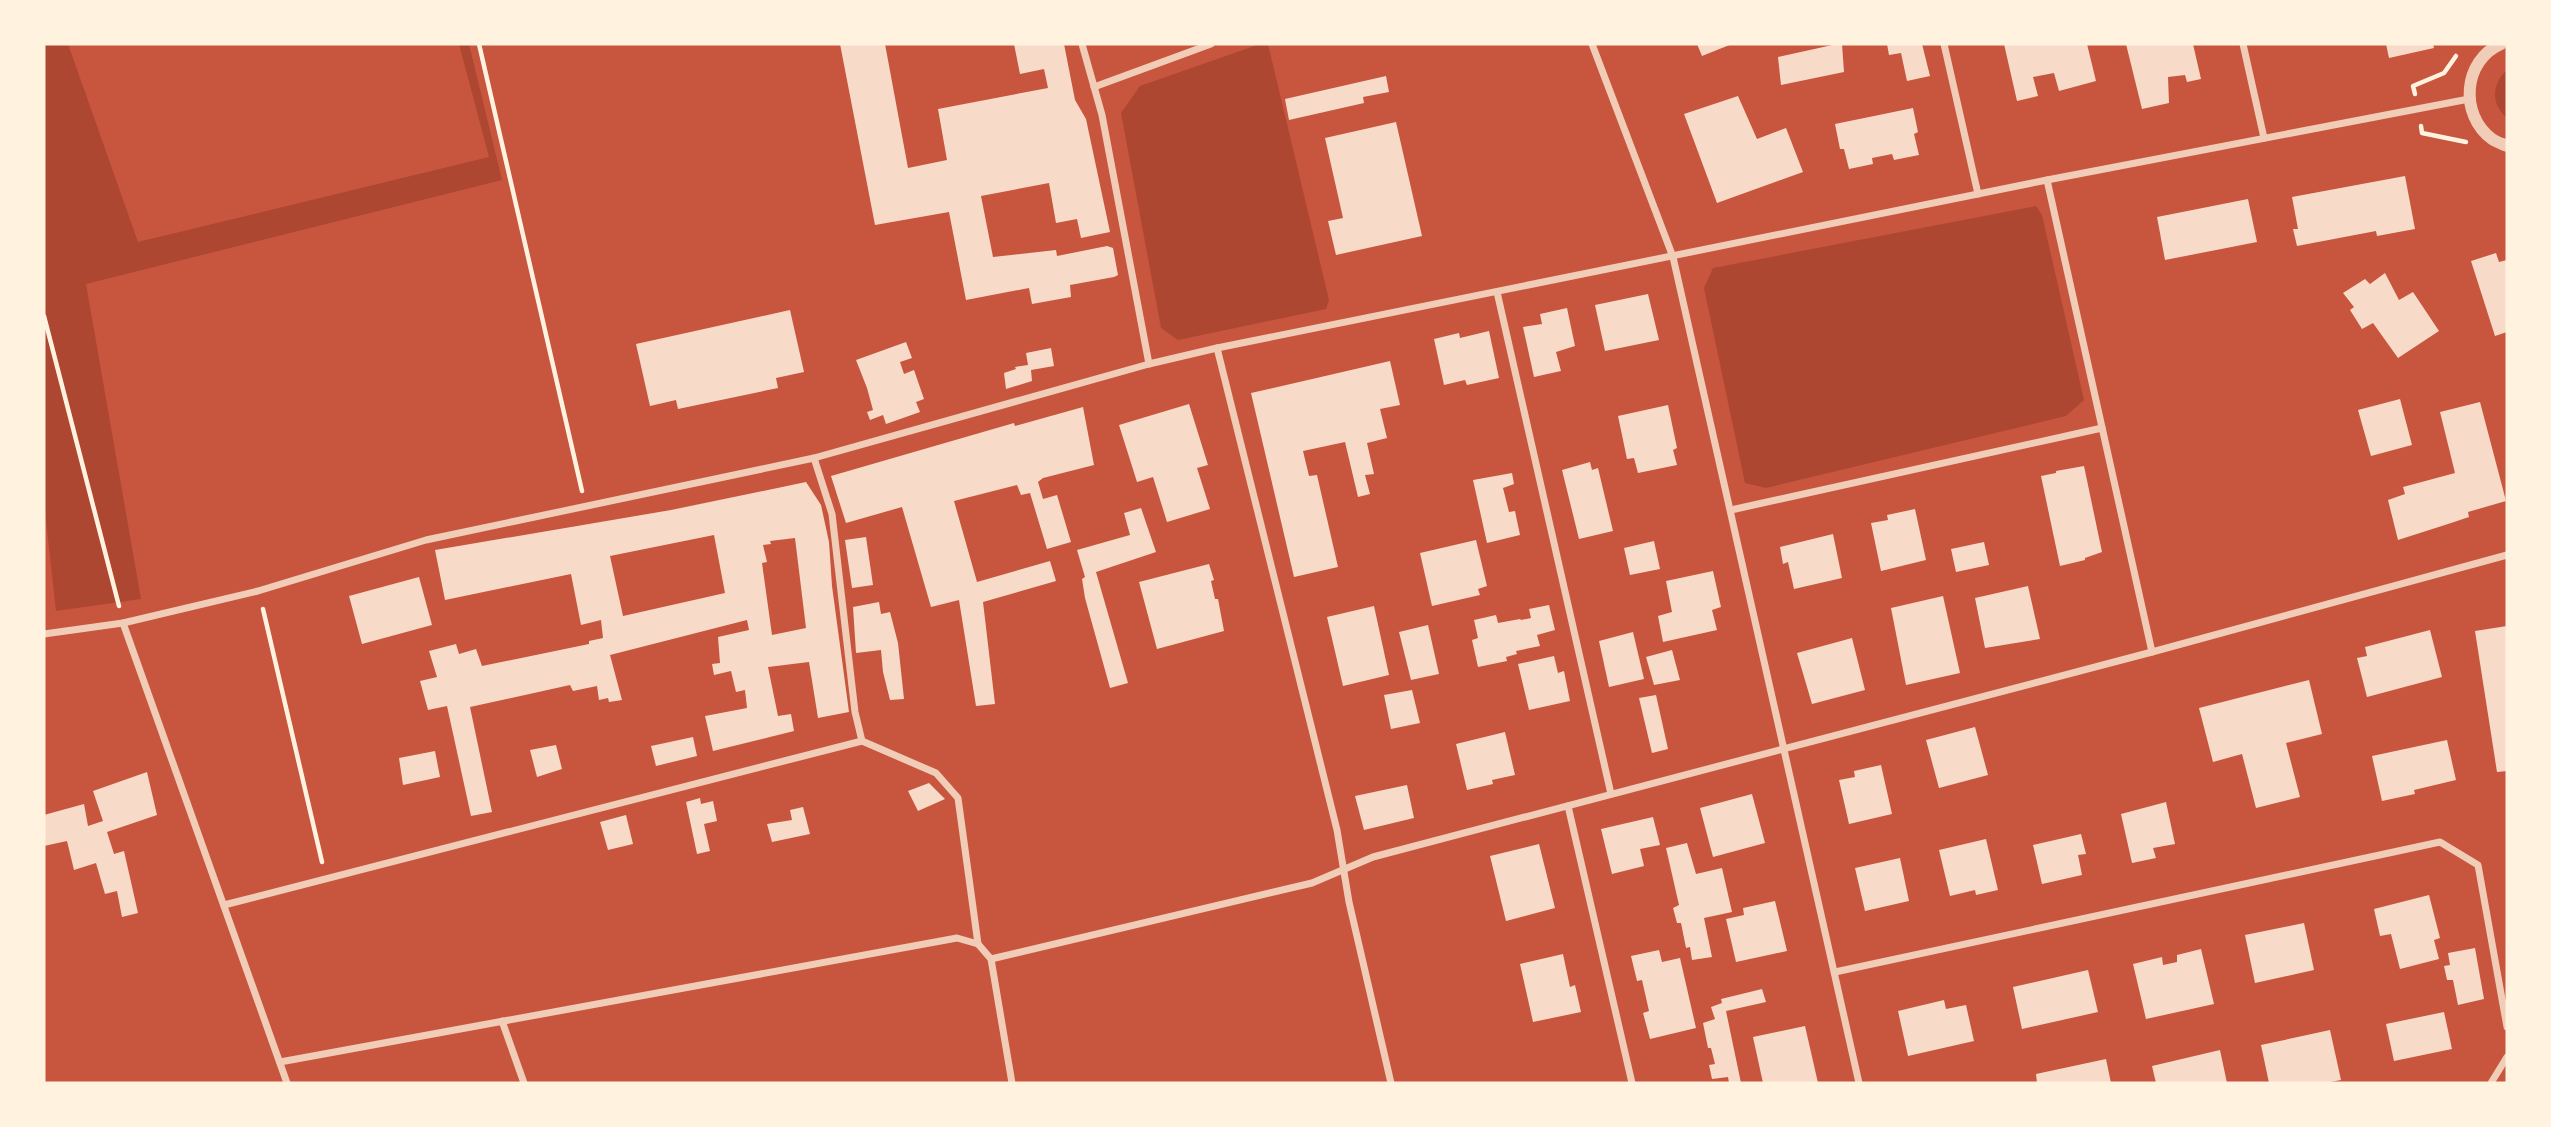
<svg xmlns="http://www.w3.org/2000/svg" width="2551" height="1127" viewBox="0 0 2551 1127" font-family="Cabin,sans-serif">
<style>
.green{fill:#ae4732}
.building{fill:#f7dbc8;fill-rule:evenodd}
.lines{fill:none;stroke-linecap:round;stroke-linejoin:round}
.path{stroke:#fff3e0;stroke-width:4.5}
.minor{stroke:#f1ccb7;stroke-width:7}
.tertiary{stroke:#f1ccb7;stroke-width:12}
</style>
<rect width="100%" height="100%" fill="#c8553d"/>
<g class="green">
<path d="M44,44h24l70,198 351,-85 -30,-113h10l33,136 -416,104 55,315 -85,12 -12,-108z"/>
<path d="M1260,44h8l61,256 -3,9 -148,31 -17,-12 -40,-215 19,-27z"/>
<path d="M2507,70v48c-16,-13 -16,-34 0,-48z"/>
<path d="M2036,206l6,9 42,185 -18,16 -300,72 -21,-5 -41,-195 9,-20z"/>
</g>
<g class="building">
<path d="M840,44h45l23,124 39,-8 -9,-51 110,-21 -4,-19 -24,5 -6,-30h50l11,56 11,19 24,113 -29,6 -4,-19 -21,4 -7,-40 -68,13 12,61 63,-7 1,6 50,-10 6,2 5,27 -4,2 -44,8 1,12 -39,7 -3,-16 -63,12 -17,-88 -74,13z"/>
<path d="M1697,44h35l-30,12z"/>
<path d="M1837,44h5l2,28 -63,13 -3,-28z"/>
<path d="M1887,44h35l8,32 -23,5 -6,-28 -12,2z"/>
<path d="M2004,44h83l9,37 -37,10 -5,-18 -21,4 5,19 -21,5z"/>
<path d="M2126,44h67l8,35 -14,3 -2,-7 -17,2 1,26 -27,6z"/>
<path d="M2386,44h47l1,4 -45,10z"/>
<path d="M1386,76l3,16 -26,5 1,6 -75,17 -4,-21z"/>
<path d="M1738,96l19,43 29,-11 17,44 -86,31 -33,-89z"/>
<path d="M1913,108l5,24 -4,2 5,21 -25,5 -2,-6 -20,4 1,6 -24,5 -5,-20h-4l-5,-25z"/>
<path d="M1396,122l26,114 -86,19 -8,-34 15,-3 -18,-80z"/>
<path d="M2405,176l10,53 -38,7 -1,-5 -79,15 -4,-17h5l-6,-32z"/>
<path d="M2248,199l9,43 -92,18 -8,-43z"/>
<path d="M2496,253l3,9 8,-2v72l-12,4 -24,-75z"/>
<path d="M2385,273l14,27 14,-8 26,39 -41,27 -25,-35 -11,6 -12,-19 4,-3 -11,-14 22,-14 5,5z"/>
<path d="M1648,294l11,46 -54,11 -10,-46z"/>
<path d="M1567,308l8,38 -19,6 5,19 -27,6 -11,-50 19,-3 -2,-10z"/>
<path d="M790,310l14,62 -28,6 2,10 -100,21 -2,-9 -26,6 -14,-62z"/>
<path d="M1489,331l10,47 -32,7 -2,-5 -21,5 -10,-46 25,-6 1,5z"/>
<path d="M906,342l6,16 -12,4 4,12 10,-4 10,29 -8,3 4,10 -34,12 -3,-9 -13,5 -3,-8 6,-2 -6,-22 -11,-28z"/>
<path d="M1051,348l3,18 -23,4 1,11 -26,8 -2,-16 12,-4 -1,-2 13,-2 -2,-12z"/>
<path d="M1390,361l10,44 -20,4 7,29 -20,5 7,31 -9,1 5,19 -12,3 -13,-55 -42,9 6,25 8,-1 21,92 -44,10 -43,-184z"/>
<path d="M2400,399l12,46 -41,11 -13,-46z"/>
<path d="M2480,402l26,99 -38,11 1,5 -21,7 -50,16 -10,-40 17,-6 -2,-7 52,-14 -15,-61z"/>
<path d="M1189,404l19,61 -11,3 13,41 -43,13 -14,-45 -16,5 -18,-57z"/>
<path d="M1668,405l9,43 -4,2 4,15 -39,8 -4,-15 -7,1 -9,-43z"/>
<path d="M1083,407l11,58 -51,13 -5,4 5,17 14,-4 14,47 -24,7 -17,-56 -9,2 -4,-10 -63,16 23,81 73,-21 6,20 -73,21 12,102 -19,2 -17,-106 -28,7 -29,-100 -56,16 -15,-47 183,-53 1,3z"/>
<path d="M1590,462l2,8 6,-2 15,63 -34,8 -17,-69z"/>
<path d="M2084,466l18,86 -17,6v2l-25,6 -19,-90 15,-3v-2z"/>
<path d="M1512,473l2,11 -11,4 6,24 6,-1 5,24 -33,8 -14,-63z"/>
<path d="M806,482l15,23 8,37 3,44 17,126 -31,6 -9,-56 -41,5 10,49 13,-2 3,17 -81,20 -8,-35 42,-8 -2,-18 -9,2 -5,-21 -17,4 -2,-11 8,-1 -2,-26 31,-7 -2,-10 -137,35 12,45 -13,2 -1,-4 -9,2 -2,-14 -24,5 -3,-6 -100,22 22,105 -21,4 -24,-110 -19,4 -8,-29 17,-4 -8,-26 27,-7 3,10 17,-5 6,17 107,-22v-3l14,-3 -2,-18 -20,5 -10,-51 -126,26 -10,-50 236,-40zM714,535l11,58 -102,23 -13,-60zM795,538l11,90 -34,7 -10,-72 5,-1 -4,-17 8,-1 -1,-3z"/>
<path d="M1141,508l15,44 -60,20 32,111 -18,5 -25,-90 -3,-19 3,-2 -8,-27 53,-15 -6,-22z"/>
<path d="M1915,509l11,51 -45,11 -10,-48 17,-3 -1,-5z"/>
<path d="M1833,534l9,44 -48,11 -6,-27 -5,2 -3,-17z"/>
<path d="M866,537l7,48 -21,3 -7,-48z"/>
<path d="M1476,540l11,46 -9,3 2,6 -48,11 -12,-53z"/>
<path d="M1654,541l6,28 -30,6 -6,-27z"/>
<path d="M1984,542l5,23 -33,7 -5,-23z"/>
<path d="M1209,564l5,16 -3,1 4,18h3l6,32 -67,18 -18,-67z"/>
<path d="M1713,571l8,36 -9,3 5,20 -54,12 -5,-26 14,-4 -6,-31z"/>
<path d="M419,577l13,48 -70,19 -13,-48z"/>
<path d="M2028,586l12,53 -55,9 -10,-50z"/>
<path d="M1943,596l17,77 -54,12 -15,-77z"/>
<path d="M879,602l2,12 9,-2 8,31 6,56 -14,1 -7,-28 -2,-22 -25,3 -3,-46z"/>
<path d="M1549,605l6,25 -18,5 3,11 -24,5 1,3 -11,3 1,4 -29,6 -6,-27 6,-2 -4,-18 22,-5 2,8 22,-4 1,1 10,-2 -2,-9z"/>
<path d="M1374,606l15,69 -46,11 -16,-69z"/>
<path d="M1428,625l11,49 -28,6 -12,-48z"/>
<path d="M2507,626v145l-10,1 -22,-141z"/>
<path d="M2430,630l12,47 -75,20 -10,-39 10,-2 -2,-9z"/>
<path d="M1633,632l11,47 -35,8 -10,-46z"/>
<path d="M1852,638l13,52 -53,14 -15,-51z"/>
<path d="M1672,650l8,30 -26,5 -8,-28z"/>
<path d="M1554,656l4,17 6,-2 6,30 -41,9 -11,-46z"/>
<path d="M2309,680l13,54 -36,9 14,54 -44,11 -14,-54 -29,8 -14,-54z"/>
<path d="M1412,690l8,33 -29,6 -7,-34z"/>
<path d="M1656,695l12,54 -16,4 -13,-55z"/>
<path d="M1975,727l13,48 -49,13 -13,-48z"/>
<path d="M1505,732l10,43 -23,5 1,4 -26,6 -11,-46z"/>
<path d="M693,737l4,19 -41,10 -5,-20z"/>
<path d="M2447,740l9,40 -42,10 1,4 -33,7 -10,-45z"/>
<path d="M556,745l6,24 -25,8 -7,-27z"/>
<path d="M435,751l5,26 -37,8 -4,-27z"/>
<path d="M1881,765l11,49 -43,10 -10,-44 16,-3 -1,-6z"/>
<path d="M147,772l10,43 -50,17 7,22 10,-3 14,62 -16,4 -5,-26 -12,3 -9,-31 -22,7 -7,-29 -23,5v-31l40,-11 4,22 15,-5 -10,-30z"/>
<path d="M929,783l16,16 -27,12 -10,-20z"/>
<path d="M1407,785l7,33 -50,12 -9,-34z"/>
<path d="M1752,794l13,49 -52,14 -13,-49z"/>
<path d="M700,798l1,6 12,-3 4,20 -13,3 6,27 -13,3 -11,-52z"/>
<path d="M2166,802l9,42 -22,4 3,10 -24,5 -11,-49z"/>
<path d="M803,807l7,27 -38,8 -5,-18 25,-4 -2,-10z"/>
<path d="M626,815l7,29 -25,6 -8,-28z"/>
<path d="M1653,817l7,28 -20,4 4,17 -32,8 -11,-45z"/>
<path d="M2081,834l5,20 -8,1 4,20 -40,9 -9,-39z"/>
<path d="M1986,839l12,51 -22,5 -1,-5 -25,6 -11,-46z"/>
<path d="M1687,843l9,31 26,-6 10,44 -28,6 8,39 -20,3 -2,-13 -4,1 -5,-25h-4l-4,-15 6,-3 -13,-57z"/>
<path d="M1539,844l16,64 -49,13 -16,-65z"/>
<path d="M1900,858l9,43 -44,10 -10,-43z"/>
<path d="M2429,895l11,43 -6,2 5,19 -39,10 -9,-35 -11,2 -6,-27z"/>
<path d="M1775,901l12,50 -51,11 -10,-43 18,-4 -1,-7z"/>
<path d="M2304,923l10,47 -59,13 -10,-48z"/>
<path d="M2475,948l9,51 -26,6 -5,-25h-6l-3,-14 6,-1 -2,-12z"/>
<path d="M2201,949l13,55 -68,15 -13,-55 29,-7 1,8 14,-3v-7z"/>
<path d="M1659,950l3,12 18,-4 16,70 -46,11 -7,-26 6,-2 -7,-31 -5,1 -6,-25z"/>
<path d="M1563,954l7,33 5,-2 6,27 -48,10 -13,-58z"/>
<path d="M2088,970l10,42 -76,17 -9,-42z"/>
<path d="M1762,989l4,13 -40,9 15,72h-12l-1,-6 -16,2 -3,-14 6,-1 -4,-16h-3l-5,-25 12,-4 -4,-12 11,-4 -1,-4z"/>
<path d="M1944,1000l2,9 20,-4 8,36 -66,15 -10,-45z"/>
<path d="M2444,1012l8,37 -58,12 -8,-37z"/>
<path d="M1805,1026l13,57h-55l-10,-46z"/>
<path d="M2330,1030l11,50 -16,3h-56l-8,-38z"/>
<path d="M2220,1050l7,33h-71l-4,-17z"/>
<path d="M2106,1059l5,24h-74l-1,-9z"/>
</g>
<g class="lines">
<g class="path">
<path d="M479,44l103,447"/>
<path d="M2415,94l-2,-8 31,-13 12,-17"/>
<path d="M2421,126l1,7 44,9"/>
<path d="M44,316l75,290"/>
<path d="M263,609l59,253"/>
</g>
<g class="minor">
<path d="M1082,44l20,71 47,249"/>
<path d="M1592,44l81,213 186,826"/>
<path d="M1944,44l34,150"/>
<path d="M2243,44l21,94"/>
<path d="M1094,87l117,-43"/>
<path d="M2047,180l105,472"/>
<path d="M1497,292l114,502"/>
<path d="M1217,348l120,482 12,72 42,181"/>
<path d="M814,458l18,56 23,198 7,29"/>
<path d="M1731,510l371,-82"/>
<path d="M123,623l164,460"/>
<path d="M44,634l79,-11 135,-32 168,-51 388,-82 335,-94 68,-16 830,-168 422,-81"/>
<path d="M862,741l74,32 22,25 20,146 13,15 21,124"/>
<path d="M1568,806l64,277"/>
<path d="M224,905l638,-164"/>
<path d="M991,959l321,-76 61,-26 779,-205 355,-97"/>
<path d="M1835,972l605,-130 38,23 29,162"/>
<path d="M502,1021l22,62"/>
<path d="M280,1062l677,-124 21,6"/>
<path d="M2491,1083l16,-26"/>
</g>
<path class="tertiary" d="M2501,44c-38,16 -42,71 -9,95 4,3 11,5 15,7"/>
</g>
<rect width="2551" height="1127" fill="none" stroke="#fff3e0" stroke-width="91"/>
</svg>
